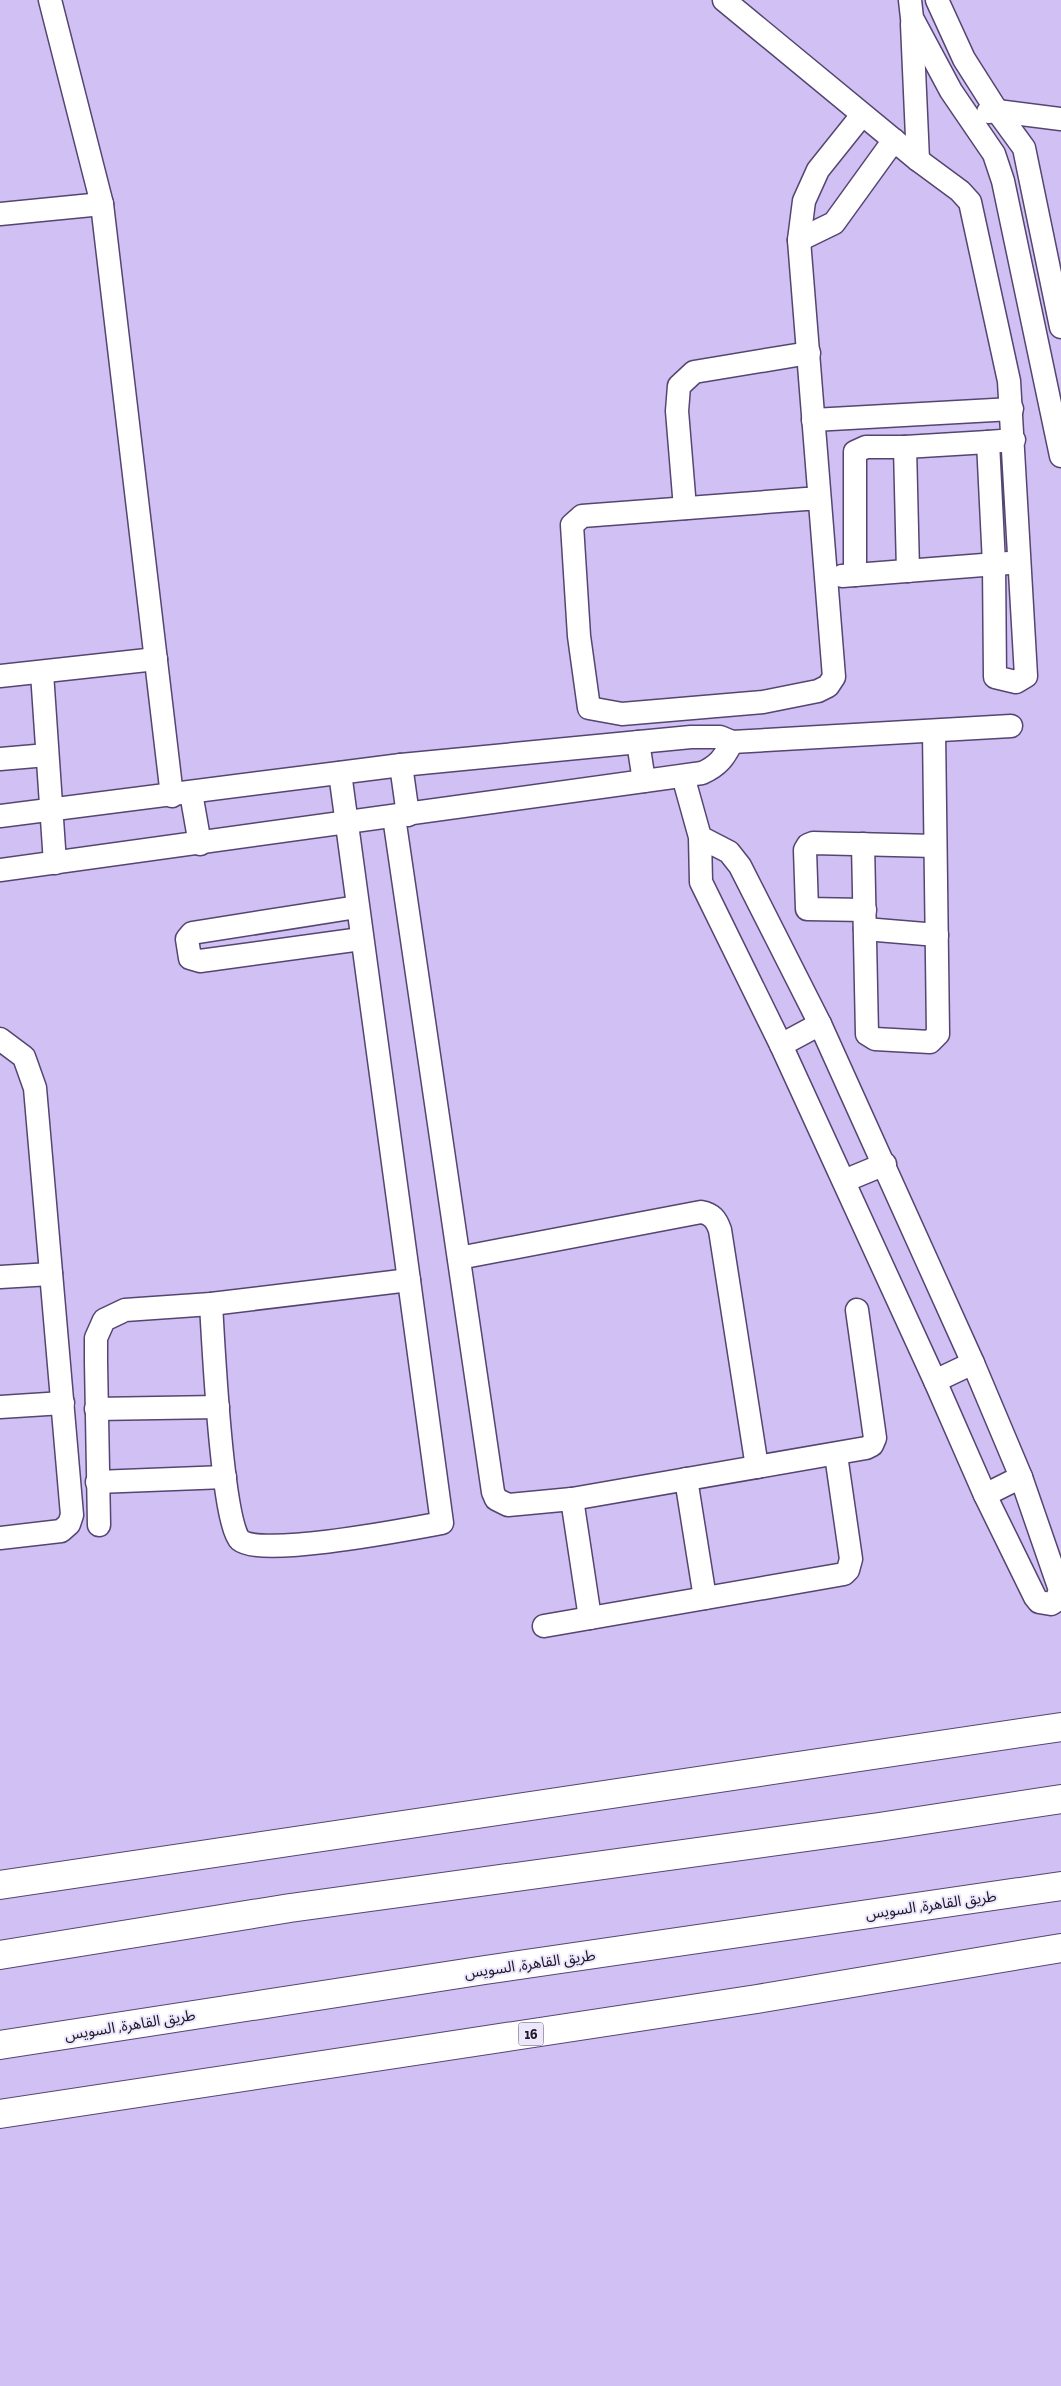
<svg xmlns="http://www.w3.org/2000/svg" width="1061" height="2386" viewBox="0 0 1061 2386" font-family="'Zilla Slab','Noto Sans Arabic',serif">
<style>
.lines{fill:none;stroke-linecap:round;stroke-linejoin:round}
.minor-casing{stroke:#544571;stroke-width:25}
.highway-casing{stroke:#544571;stroke-width:30}
.minor{stroke:#fff;stroke-width:22}
.highway{stroke:#fff;stroke-width:28}
.labels{text-anchor:middle;dominant-baseline:central;stroke-width:4;stroke-linejoin:round;paint-order:stroke}
.shield{fill:#ede7fc;stroke:#5c5569;stroke-width:1}
.shield-label{font-size:14px;font-weight:bold;fill:#1e172a}
.street-label{font-size:15px;fill:#1e172a;stroke:#ede7fc}
</style>
<rect width="100%" height="100%" fill="#d0c0f4"/>
<g class="lines">
<g class="minor-casing">
<g id="minor">
<path d="M50,0l52,204 70,592"/>
<path d="M724,0l194,160 42,31 10,11 39,179 17,295 -10,6 -21,-5 -1,-113 -6,-122 26,-2"/>
<path d="M910,0l2,18 39,73 43,63 9,27 58,275"/>
<path d="M937,0l27,59 33,52 27,37 37,179"/>
<path d="M912,24l6,136"/>
<path d="M988,112l9,-1 64,8"/>
<path d="M0,214l102,-10"/>
<path d="M799,240l35,-17 60,-83"/>
<path d="M813,420l199,-11"/>
<path d="M905,447l3,124"/>
<path d="M819,498l-237,18 -10,9 7,111 10,72 33,6 141,-12 55,-11 10,-5 6,-9 -35,-437 5,-39 14,-31 44,-55"/>
<path d="M685,508l-8,-97 2,-25 15,-14 115,-19"/>
<path d="M855,575v-123l11,-5h39l83,-5"/>
<path d="M842,576l167,-13"/>
<path d="M42,673l13,190"/>
<path d="M0,676l156,-17"/>
<path d="M638,742l6,39"/>
<path d="M0,759l47,-4"/>
<path d="M401,765l7,50"/>
<path d="M683,776l17,61 1,45 80,163 154,336 50,114 50,102 4,5 12,2 5,-3 4,-11 -39,-113 -48,-114 -153,-339 -80,-158 -11,-14 -29,-15"/>
<path d="M191,793l9,51"/>
<path d="M0,816l401,-51 290,-28h29l12,5 279,-16"/>
<path d="M394,817l99,675 3,7 12,6 64,-6 294,-51 6,-3 3,-7 -18,-128"/>
<path d="M863,844l4,190 8,5 55,3 8,-8 -4,-303"/>
<path d="M0,870l702,-97c16,-7 22,-15 30,-31"/>
<path d="M357,907l-165,26 -5,6 3,19 10,3 161,-22"/>
<path d="M865,910l-58,-1 -2,-59 3,-5 5,-2 122,3"/>
<path d="M865,929l72,6"/>
<path d="M0,1039l24,18 11,31 37,427 -3,9 -8,7 -61,7"/>
<path d="M781,1045l39,-21"/>
<path d="M844,1181l41,-17"/>
<path d="M459,1258l242,-46c11,2 15,7 19,18l37,237"/>
<path d="M0,1277l51,-3"/>
<path d="M211,1304c2,34 11,220 29,236 21,18 169,-11 202,-17l-102,-750"/>
<path d="M935,1381l38,-18"/>
<path d="M0,1407l63,-4"/>
<path d="M96,1409l122,-2"/>
<path d="M686,1479l19,119"/>
<path d="M97,1482l128,-5"/>
<path d="M985,1495l36,-18"/>
<path d="M572,1499l18,119"/>
<path d="M99,1525l-3,-163v-24l8,-18 21,-10 86,-6 198,-24"/>
<path d="M544,1626l300,-52 4,-4 3,-11 -15,-104"/>
</g>
</g>
<g class="highway-casing">
<g id="highway">
<path d="M0,1885l1061,-158"/>
<path d="M0,1955l290,-47 589,-81 182,-28"/>
<path d="M0,2045l485,-75 576,-84"/>
<path d="M0,2114l757,-115 304,-51"/>
</g>
</g>
<use href="#minor" class="minor"/>
<use href="#highway" class="highway"/>
</g>
<g class="labels">
<rect class="shield" x="518.5" y="2022.5" width="25" height="23" rx="4"/>
<g class="shield-label">
<text x="531" y="2034">16</text>
</g>
<g class="street-label">
<text transform="translate(931 1905) rotate(-8)">طريق القاهرة, السويس</text>
<text transform="translate(530 1964) rotate(-8)">طريق القاهرة, السويس</text>
<text transform="translate(130 2025) rotate(-9)">طريق القاهرة, السويس</text>
</g>
</g>
</svg>
